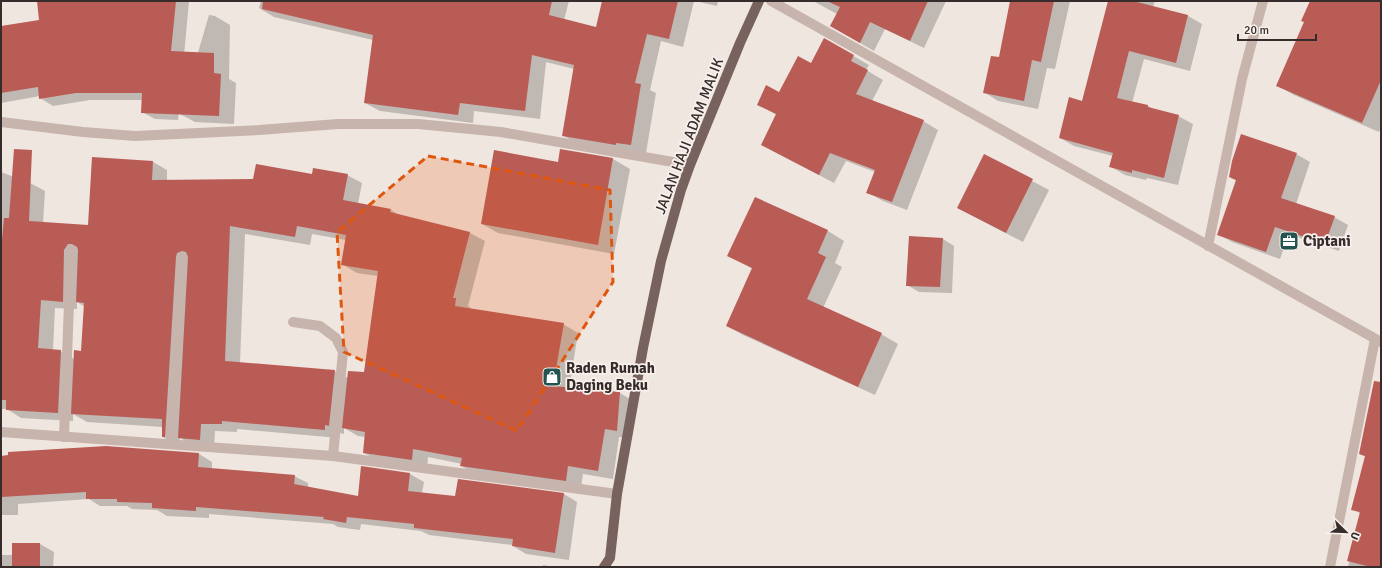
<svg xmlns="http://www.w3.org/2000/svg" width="1382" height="568" viewBox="0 0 1382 568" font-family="Signika,sans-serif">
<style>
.shadow{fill:#0003;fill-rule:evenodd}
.building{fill:#b95c55}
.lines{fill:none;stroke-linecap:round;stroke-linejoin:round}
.minor{stroke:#c7b4ad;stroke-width:10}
.major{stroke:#77625d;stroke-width:10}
.marked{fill:#df570e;fill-opacity:0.2;stroke:#df570e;stroke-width:3;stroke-dasharray:8 5;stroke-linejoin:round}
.labels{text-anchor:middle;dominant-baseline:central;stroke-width:3.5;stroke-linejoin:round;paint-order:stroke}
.street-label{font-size:15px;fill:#362c2b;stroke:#f8f0ec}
.poi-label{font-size:15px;font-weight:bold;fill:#362c2b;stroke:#f8f0ec;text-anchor:start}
</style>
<rect width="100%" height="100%" fill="#f0e6e0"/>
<g class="shadow">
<path d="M38,1h151l-11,119 -23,-1 -13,-7 1,-12h-53l-37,6 -13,-8v-2l-39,7v-76l39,-6z"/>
<path d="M261,1h308l-5,19 33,8 6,-27h91l-11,46 -22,-6 -11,49 6,3 -10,60 -68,-9 -14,-8 10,-67 -28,-7 -6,57 -66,-8 -1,12 -93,-12 -15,-8 8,-63 -99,-23 -15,-9z"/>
<path d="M695,1h23l-1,5z"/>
<path d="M813,1h133l-22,47 -39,-19 -11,22 -43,-25 6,-12z"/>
<path d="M1011,1h59l-15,68 -8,-1 -9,41 -40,-8 -14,-9 15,-33z"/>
<path d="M1109,1h46l-2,6 35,9 14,8 -12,47 -46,-12 -12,44 16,3 6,4 24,6 15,8 -15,61 -31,-7 -1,2 -21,-5 -15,-9 3,-10 -39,-10 -14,-8 23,-36z"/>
<path d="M1311,1h70v126l-2,5 -85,-37 -17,-10 28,-63z"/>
<path d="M209,15l6,1 15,9 -1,54 7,4 -2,41 -39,-2 -15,-8z"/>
<path d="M824,39l45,26 -3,5 17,10 -11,21 51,20 15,9 -31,80 -24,-9 -16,-9 8,-20 -29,-11 -12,22 -57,-30v-38l-19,-11 22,-10 32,-30z"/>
<path d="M561,150l52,9 17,10 -16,85 -116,-21 -16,-9 77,-61z"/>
<path d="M1296,154l14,8 -14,42 38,13 14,8 -9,26 -50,-17 -9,25 -48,-17 -14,-8 19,-53 -7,-4z"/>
<path d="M985,156l64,34 -26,52 -65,-34z"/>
<path d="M153,162l14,8v11l87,-1 59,-5h34l15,8 -4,21 33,6 8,5 71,18 15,8 -17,65 3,2 -1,1 93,15 15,9 -9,56 51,4 15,9 -4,36 -12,-1 -6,42 -30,-5 -2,14 -105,-14 -15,-8 1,-2 -34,-7 -1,11 -48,-7 -15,-8 2,-16 -8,-1 -14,-8v6l-4,-1 -1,5 -102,-9v3l-22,-1 -1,17 -20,-2 -14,-8 -1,7h-1l-15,-8v-10l-76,-5 -14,-8v7l-52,-3 -14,-9h-6v-237l29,11 15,8 -2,32 46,3zM245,234l65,11 2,-11 34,6 -4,24 15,9 21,3 -13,97 -17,5 -14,-7 -94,-8zM77,302l8,5 -3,45 -8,7 -14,-8 -7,-1 2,-42 22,1z"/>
<path d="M755,198l73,33 16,10 -9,22 7,4 -19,41 58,26 17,10 -23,51 -132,-60 -16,-9 26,-57 -24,-13z"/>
<path d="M943,239l11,7 -2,47 -33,-1 -12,-7z"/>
<path d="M1381,383v184h-33l13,-53 -9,-5 14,-52 -6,-3z"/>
<path d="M199,454l13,8v7l82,7 14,7v5l51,9 3,-30 48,7 14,8 -2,11 34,4 108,-3 13,8 -8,58 -43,-6 -13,-8v-1l-84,-10 -8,-4 -60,-7 -1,6 -22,-3 -5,-3 -124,-10v4l-42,-2 -10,-6 -25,-1 -5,-3h-27l-11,-7 -71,5v11h-17v-58z"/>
<path d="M13,544h27l14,8 -1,15h-52v-12h12z"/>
<path d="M543,565l11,2h-12z"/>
</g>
<g class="building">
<path d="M37,1h139l-5,50 43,2v20l7,1 -2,42 -78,-3 1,-20h-66l-37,6 -1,-12 -37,6v-67l38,-6z"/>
<path d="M263,1h289l-3,14 47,12 6,-26h76l-9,38 -22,-5 -12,49 6,1 -10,61 -15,-2v2l-54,-9 12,-71 -42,-10 -7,56 -65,-8 -2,12 -94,-12 9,-68 -111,-26z"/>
<path d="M827,1h101l-18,40 -40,-19 -10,21 -30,-17 10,-19z"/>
<path d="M1010,1h44l-13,61 -9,-2 -8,41 -41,-8 8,-37 8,1z"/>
<path d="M1108,1h25l55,14 -12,48 -47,-12 -12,47 31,7v2l31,8 -15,63 -32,-8v3l-23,-6 4,-14 -54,-15 10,-41 13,4z"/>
<path d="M1310,1h71v79l-19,43 -86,-37 28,-64 -3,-1z"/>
<path d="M824,38l30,17 -3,6 17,9 -12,24 68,26 -32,82 -26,-9 9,-23 -45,-17 -11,22 -58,-30 15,-31 -19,-9 9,-20 13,7 19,-36 13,7z"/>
<path d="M1241,134l56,19 -16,45 54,18 -10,28 -50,-17 -9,25 -49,-17 19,-55 -7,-3 3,-16z"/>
<path d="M14,149l18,1 -3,71 59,4 4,-68 61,4 -1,19 101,-1 3,-15 56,10 1,-6 35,6 -5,26 48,9 -1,3 80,20 -17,66h3l-1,8 109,17 -11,63 67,6 -3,39 -12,-2 -7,42 -30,-5 -2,15 -106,-15 2,-8 -49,-9 -1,11 -49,-7 2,-21 -23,-4 6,-57 16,1 14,-101 -37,-6 5,-30 -49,-9 -2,11 -65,-11 -5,135 110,9 -6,56 -4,-1v5l-103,-9v3h-21l-1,16 -22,-2 10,-181 -2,-5 -4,-1 -5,2 -1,4 -11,180h-3v-18l-91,-5 3,-64 7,1 3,-48 -8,-1 2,-52 -1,-3 -5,-3h-4l-4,6 -1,52 -22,-2 -3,48 23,2 -3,63 -52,-3v-10h-5v-149l3,-33h5z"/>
<path d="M560,149l53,9 -15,87 -117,-21 13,-74 64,12z"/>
<path d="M984,154l49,25 -27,54 -49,-25z"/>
<path d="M755,197l73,33 -10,23 8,4 -19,42 75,34 -24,54 -132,-61 26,-58 -25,-12z"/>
<path d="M909,236l34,2 -3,49 -34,-1z"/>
<path d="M1374,381l7,1v185h-10l-24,-6 13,-49 -9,-2 14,-54 -6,-2z"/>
<path d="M106,446l93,7 -1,14 97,8 -1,9 64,12 3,-30 49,7 -2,18 47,5 3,-17 106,14 -9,60 -43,-7 1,-7 -99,-11v-4l-67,-7 -1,6 -23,-4 1,-2 -128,-10v4l-44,-3v-5l-35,-1v-3h-31v-7l-85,5v-41l7,-1v-3z"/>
<rect x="12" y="543" width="28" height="24"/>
</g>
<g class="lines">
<g class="minor">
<path d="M771,1l610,341"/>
<path d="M1,122l82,10 52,4 124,-6 79,-6h80l83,8 189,33"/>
<path d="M1208,246l34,-167 21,-78"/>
<path d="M293,322l27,4 16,12 7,14 -10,104"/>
<path d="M1,432l332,24 284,38"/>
<path d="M64,437l7,-187"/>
<path d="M171,444l11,-187"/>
<path d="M1330,567l45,-228"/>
</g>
<path class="major" d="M604,567l6,-9 7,-64 26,-146 18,-87 20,-71 9,-25 50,-122 19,-42"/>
</g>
<path class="marked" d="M428,156l182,34 3,92 -96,149 -173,-79 -7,-120z"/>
<defs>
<g id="office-square" transform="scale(1)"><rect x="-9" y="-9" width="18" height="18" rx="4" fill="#24544f" stroke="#f8f0ec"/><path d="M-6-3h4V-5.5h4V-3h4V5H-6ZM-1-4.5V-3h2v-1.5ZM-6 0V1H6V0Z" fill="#fff"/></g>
<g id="shop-square" transform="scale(1)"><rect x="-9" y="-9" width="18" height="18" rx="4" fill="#24544f" stroke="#f8f0ec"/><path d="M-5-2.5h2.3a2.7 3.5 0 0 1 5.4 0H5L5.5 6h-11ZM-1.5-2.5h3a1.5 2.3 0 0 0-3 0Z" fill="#fff"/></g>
</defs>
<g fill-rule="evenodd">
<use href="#office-square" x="1289" y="241"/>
<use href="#shop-square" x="552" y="377"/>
</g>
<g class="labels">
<g class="street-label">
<text transform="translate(689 136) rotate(-69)">JALAN HAJI ADAM MALIK</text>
</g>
<g class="poi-label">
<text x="1303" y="241">Ciptani</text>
<text x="566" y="368">Raden Rumah<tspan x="566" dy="17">Daging Beku</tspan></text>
</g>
</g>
<rect width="1382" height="568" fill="none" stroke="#362c2b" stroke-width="4"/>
<g transform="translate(1346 532) rotate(113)" stroke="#f8f0ec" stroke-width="3" paint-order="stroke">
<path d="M0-3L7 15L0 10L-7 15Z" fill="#362c2b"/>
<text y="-6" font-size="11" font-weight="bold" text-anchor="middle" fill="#362c2b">U</text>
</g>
<path d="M1238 34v6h78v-6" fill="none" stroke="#362c2b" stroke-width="2"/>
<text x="1244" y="34" font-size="12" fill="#362c2b" stroke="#f8f0ec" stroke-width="3" paint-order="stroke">20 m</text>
</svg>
